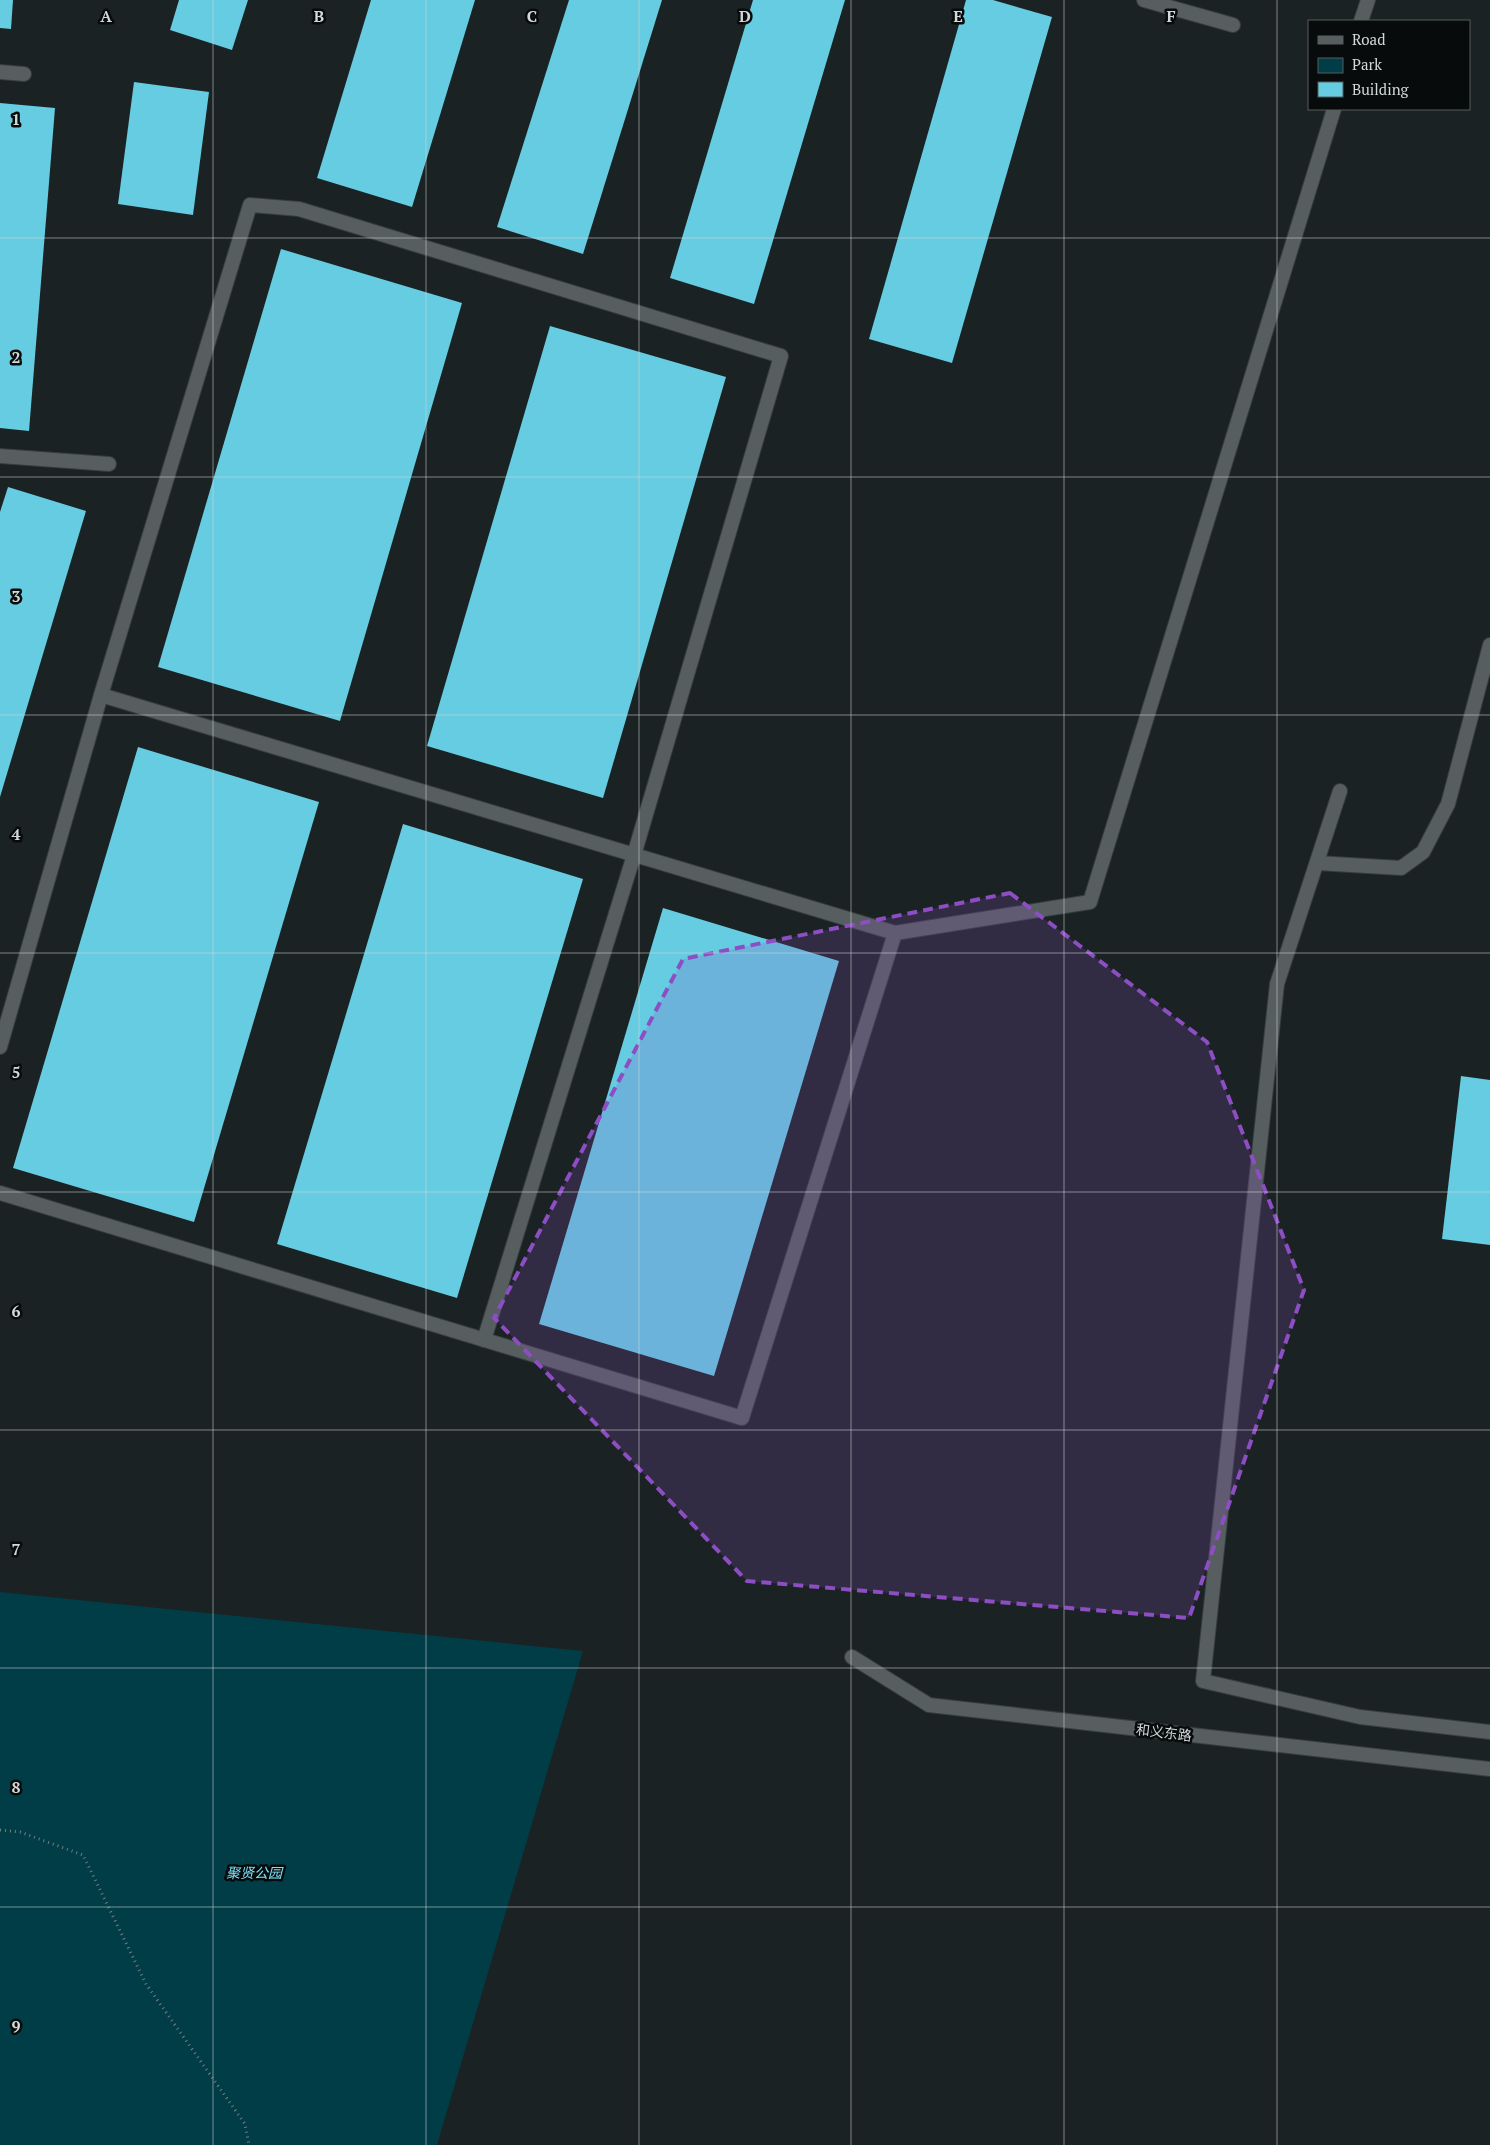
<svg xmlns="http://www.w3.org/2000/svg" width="1490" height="2145" viewBox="0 0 1490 2145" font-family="'PT Serif','Noto Sans SC',serif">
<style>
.green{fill:#003d47}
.building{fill:#65cce1}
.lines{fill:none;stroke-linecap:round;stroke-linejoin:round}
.service-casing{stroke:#373c3d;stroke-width:16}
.minor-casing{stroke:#373c3d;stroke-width:16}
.path{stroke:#767c7d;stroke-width:3;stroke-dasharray:1 4;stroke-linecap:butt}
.service{stroke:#565e5f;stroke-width:14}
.minor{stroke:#565e5f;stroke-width:14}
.marked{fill:#8d4ec4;fill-opacity:0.2;stroke:#8d4ec4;stroke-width:4;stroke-dasharray:10 6;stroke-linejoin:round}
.grid{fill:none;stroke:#d3d8d9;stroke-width:1;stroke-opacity:0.55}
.labels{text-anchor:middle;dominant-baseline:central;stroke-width:5;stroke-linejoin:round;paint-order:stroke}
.street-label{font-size:14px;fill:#d3d8d9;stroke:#080b0b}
.park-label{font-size:14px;font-style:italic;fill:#78e3fa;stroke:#080b0b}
.grid-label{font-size:16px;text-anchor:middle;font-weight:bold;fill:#d3d8d9;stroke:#080b0b;stroke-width:5;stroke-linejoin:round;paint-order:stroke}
</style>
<rect width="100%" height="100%" fill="#1b2223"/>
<path class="green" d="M0,1592l583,59 -146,494h-437z"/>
<g class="building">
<path d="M0,0h13l-2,29 -11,-1z"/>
<path d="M179,0h69l-16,50 -62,-20z"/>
<path d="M371,0h104l-63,207 -95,-29z"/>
<path d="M569,0h93l-79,254 -86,-27z"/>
<path d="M753,0h92l-91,304 -84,-26z"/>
<path d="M966,0h27l59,17 -100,346 -83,-24z"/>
<path d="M134,82l75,10 -16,123 -75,-11z"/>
<path d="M0,103l55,5 -26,323 -29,-3z"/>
<path d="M281,249l181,54 -122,418 -182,-54z"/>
<path d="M550,326l176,51 -123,421 -176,-52z"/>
<path d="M8,487l78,24 -86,286v-285z"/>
<path d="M138,747l181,55 -125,420 -181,-54z"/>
<path d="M403,824l180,55 -126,419 -180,-54z"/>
<path d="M663,908l176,53 -125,415 -175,-52z"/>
<path d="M1461,1076l29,4v165l-48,-6z"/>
</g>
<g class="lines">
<g class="service-casing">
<g id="service">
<path d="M1144,0l89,25"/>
<path d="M1361,21l7,-21"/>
<path d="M101,695l794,238 195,-31 244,-793"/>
<path d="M1340,791l-63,193 -74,697 157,36 130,15"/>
<path d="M1317,863l84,5 22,-16 25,-48 42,-159"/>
<path d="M0,1047l101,-352 149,-490 49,4 482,147 -147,499 -150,485"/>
<path d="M0,1193l742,225 153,-485"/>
<path d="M852,1657l77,48 561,64"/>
</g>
</g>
<g class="minor-casing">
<g id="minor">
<path d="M0,72l24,2"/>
<path d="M0,456l109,8"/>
</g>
</g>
<path class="path" d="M0,1830l20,2 63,23 63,129 99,140 4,21"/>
<use href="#service" class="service"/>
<use href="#minor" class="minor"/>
</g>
<path class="marked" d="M1010,893l197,149 97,248 -115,328 -442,-37 -253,-263 189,-359z"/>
<path class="grid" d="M213,0v2145M426,0v2145M639,0v2145M851,0v2145M1064,0v2145M1277,0v2145M0,238h1490M0,477h1490M0,715h1490M0,953h1490M0,1192h1490M0,1430h1490M0,1668h1490M0,1907h1490"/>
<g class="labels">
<g class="street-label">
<text transform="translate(1164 1732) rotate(7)">和义东路</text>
</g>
<g class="park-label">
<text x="254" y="1872">聚贤公园</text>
</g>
</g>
<g class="grid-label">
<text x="106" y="22">A</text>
<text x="319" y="22">B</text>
<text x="532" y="22">C</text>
<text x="745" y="22">D</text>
<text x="958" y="22">E</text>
<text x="1171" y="22">F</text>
<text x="16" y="125">1</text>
<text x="16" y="363">2</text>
<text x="16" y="602">3</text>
<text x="16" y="840">4</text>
<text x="16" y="1078">5</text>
<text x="16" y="1317">6</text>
<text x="16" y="1555">7</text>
<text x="16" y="1793">8</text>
<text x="16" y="2032">9</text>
</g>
<rect x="1308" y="20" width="162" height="90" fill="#080b0b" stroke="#595d5d"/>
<rect x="1318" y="36" width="25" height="8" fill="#565e5f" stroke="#595d5d"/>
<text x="1352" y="45" font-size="15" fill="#d3d8d9">Road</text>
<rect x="1318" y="58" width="25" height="15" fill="#003d47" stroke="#595d5d"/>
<text x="1352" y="70" font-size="15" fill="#d3d8d9">Park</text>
<rect x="1318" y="82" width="25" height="15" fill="#65cce1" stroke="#595d5d"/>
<text x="1352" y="95" font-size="15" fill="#d3d8d9">Building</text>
</svg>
